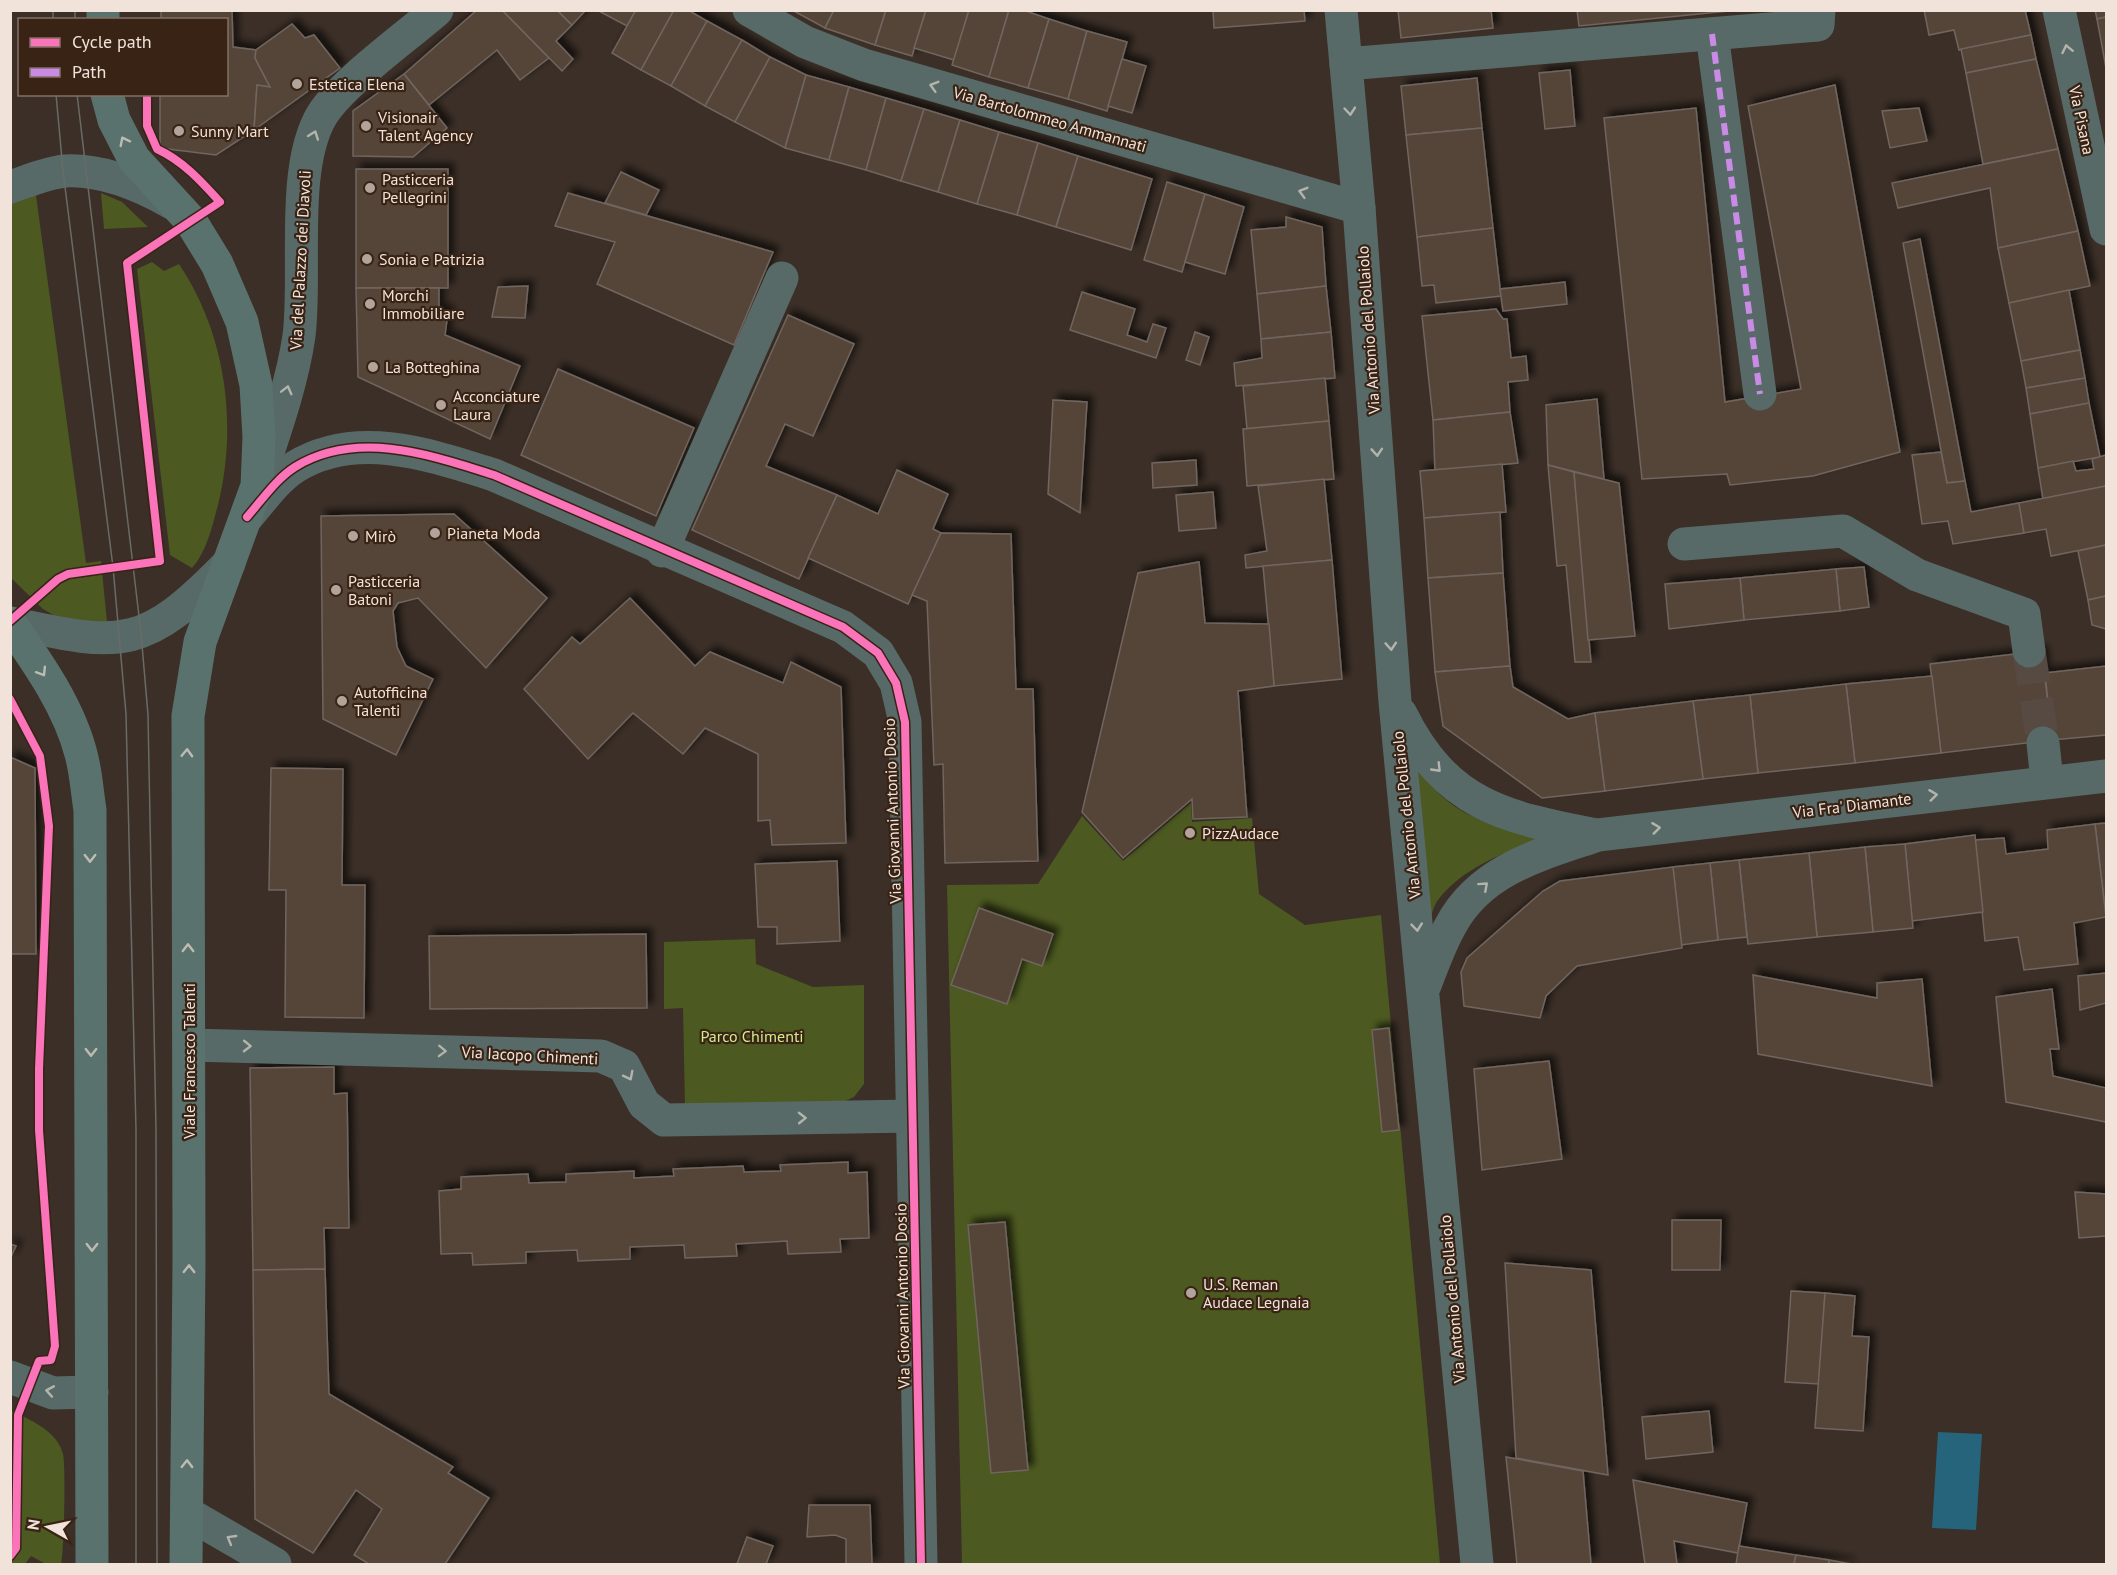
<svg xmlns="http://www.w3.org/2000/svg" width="2117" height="1575" viewBox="0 0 2117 1575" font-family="'PT Sans',sans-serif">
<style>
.green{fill:#4c5920}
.water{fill:#25647a}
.building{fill:#554538;stroke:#70655f;stroke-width:1.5;filter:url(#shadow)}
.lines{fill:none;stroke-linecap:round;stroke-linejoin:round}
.minor-tunnel{stroke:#564a42;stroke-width:33;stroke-dasharray:33 16;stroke-linecap:butt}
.minor{stroke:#586a67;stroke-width:33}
.major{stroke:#5a726d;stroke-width:33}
.tram{stroke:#696b67;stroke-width:1.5}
.quiet{stroke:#ca8be6;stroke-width:6;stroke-dasharray:12 6;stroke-linecap:butt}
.cycleway-casing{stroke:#382315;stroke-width:11}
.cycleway{stroke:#fb73b8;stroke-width:8}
.oneway{stroke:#b4b3ac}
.oneway2{stroke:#bdbbb4}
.poi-dot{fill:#b2a49b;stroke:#382315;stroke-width:2}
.labels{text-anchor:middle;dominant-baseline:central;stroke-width:4.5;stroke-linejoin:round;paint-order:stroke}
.poi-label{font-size:16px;fill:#f2e3da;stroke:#382315;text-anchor:start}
.street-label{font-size:16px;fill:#f2e3da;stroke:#382315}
.park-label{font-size:16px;fill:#d0ed8b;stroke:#382315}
</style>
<defs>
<filter id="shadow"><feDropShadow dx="5.5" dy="-5.5" stdDeviation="3" flood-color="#0009"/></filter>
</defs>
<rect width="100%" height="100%" fill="#3b2f27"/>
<g class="green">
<path d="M35,188l51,375 15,-2 7,71 -38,-7 -27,-16 -32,-31v-376z"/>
<path d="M101,193l21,9 26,25 -44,2z"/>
<path d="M152,262l12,9 15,-7c47,70 59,160 39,241 -6,22 -11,46 -26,63l-22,-13 -33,-286z"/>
<path d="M1411,759c38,58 70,63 134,79 -37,13 -82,29 -107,62 -6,8 -8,22 -11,31z"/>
<path d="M1191,803l1,19 60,-4 7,76 46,31 76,-10 59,649h-478l-15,-679 91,-1 44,-68 41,45z"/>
<path d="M755,939l1,25 57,23 51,-2v99l-10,13 -9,4 -160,5 -2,-98 -19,1v-67z"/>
<path d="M11,1411c18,8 47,20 52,43 3,11 1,101 -2,110h-15l-15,-8 -6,8h-14z"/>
</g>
<path class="water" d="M1938,1432l44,2 -6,96 -44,-2z"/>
<g class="building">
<path d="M161,10h71l1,37 23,3 -1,8 15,29 -13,-2 -3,45 -38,25 -56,-7v-54h66v-74h-65z"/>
<path d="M477,10h25l47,48 -29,22 -23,-30 -68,55 -25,-31z"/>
<path d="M502,10h55l15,15 -16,16 17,18 -11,12z"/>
<path d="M557,10h29l-14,15z"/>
<path d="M597,10h39l-9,16z"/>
<path d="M636,10h38l-33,60 -29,-17z"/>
<path d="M674,10h14l19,11 -36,65 -30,-16z"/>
<path d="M792,10h42l-9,18z"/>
<path d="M834,10h52l-11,35 -50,-17z"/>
<path d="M886,10h40l-14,46 -37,-11z"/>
<path d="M926,10h43l-15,50 -40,-12z"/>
<path d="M969,10h40l-20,67 -37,-12z"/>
<path d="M1009,10h14l26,9 -21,69 -39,-11z"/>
<path d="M1213,10h91l1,11 -91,7z"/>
<path d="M1398,10h93l2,18 -92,10z"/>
<path d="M1577,10h162l-160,16z"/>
<path d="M1924,10h101l6,25 -72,15 -5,-20 -25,5z"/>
<path d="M2095,10h11v7l-9,2z"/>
<path d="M2106,17v51l-9,-49z"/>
<path d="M1049,19l38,12 -19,68 -40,-11z"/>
<path d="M707,21l35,19 -37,66 -34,-20z"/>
<path d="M292,24l13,14 9,-3 26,33 -86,62 3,-45 13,2 -15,-29 1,-8z"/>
<path d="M1087,31l40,11 -20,69 -39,-12z"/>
<path d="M2031,35l5,24 -70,14 -5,-24z"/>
<path d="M742,40l28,17 -35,65 -30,-16z"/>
<path d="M770,57l36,18 -21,73 -50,-26z"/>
<path d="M1122,59l24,7 -14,47 -24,-7z"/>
<path d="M2036,59l22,90 -75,15 -17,-91z"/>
<path d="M1570,70l5,56 -30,3 -6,-56z"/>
<path d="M404,74l43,54 -34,29 -60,-1v-45z"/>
<path d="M806,75l43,12 -20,73 -44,-12z"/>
<path d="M1477,78l5,50 -76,7 -5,-49z"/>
<path d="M1835,85l65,367 -87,24 -83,9 -3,-11 -85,5 -38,-361 92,-10 29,294 76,-13 -53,-283z"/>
<path d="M849,87l37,11 -20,72 -37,-10z"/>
<path d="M886,98l38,11 -23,72 -35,-11z"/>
<path d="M1919,108l8,33 -37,7 -8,-37z"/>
<path d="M924,109l36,11 -22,72 -37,-11z"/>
<path d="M960,120l39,12 -22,72 -39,-12z"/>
<path d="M1482,128l11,100 -76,9 -11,-102z"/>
<path d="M999,132l39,11 -21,72 -40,-11z"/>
<path d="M1038,143l40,13 -22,71 -39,-12z"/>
<path d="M2058,149l20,82 -80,17 -8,-60 -92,20 -6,-25z"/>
<path d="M1078,156l74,23 -21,71 -75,-23z"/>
<rect x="356" y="169" width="92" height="119"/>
<path d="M621,172l38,18 -13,25 -41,-12z"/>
<path d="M1167,182l38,12 -23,78 -38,-12z"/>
<path d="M568,193l205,59 -39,93 -137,-61 18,-42 -60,-16z"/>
<path d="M1205,194l39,13 -19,67 -40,-12z"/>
<path d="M1286,217l36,10 4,59 -69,8 -6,-64 35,-3z"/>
<path d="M1493,228l8,68 -65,7 -2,-18 -12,1 -5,-49z"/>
<path d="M2078,231l12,55 -81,17 -11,-55z"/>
<path d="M1920,239l45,242 -18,2 -44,-240z"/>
<path d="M1565,282l2,22 -64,7 -3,-22z"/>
<path d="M528,286l-3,32 -33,-1 6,-30z"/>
<path d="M1326,286l5,46 -70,7 -4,-45z"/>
<path d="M356,288h83v21l9,3 -3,23 75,31 -30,73 -132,-62z"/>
<path d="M2069,290l11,60 -59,11 -12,-58z"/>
<path d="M1082,292l53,17 -8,26 20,7 6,-18 13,4 -10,30 -86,-28z"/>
<path d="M1496,309l7,10h4l4,39 15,-2 2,24 -20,2 2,30 -77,8 -11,-104z"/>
<path d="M788,315l66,29 -41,92 -28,-12 -19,42 71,29 -38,84 -107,-49z"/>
<path d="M1195,332l14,5 -9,28 -14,-5z"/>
<path d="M1331,332l4,46 -99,8 -2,-23 28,-5 -1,-19z"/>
<path d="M2080,350l5,28 -59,10 -5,-27z"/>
<path d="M558,369l136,59 -38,88 -135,-61z"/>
<path d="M1325,378l4,43 -82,8 -4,-43z"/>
<path d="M2085,378l4,25 -59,11 -4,-26z"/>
<path d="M1597,399l7,80 -56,-14 -2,-60z"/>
<path d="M1053,400l34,2 -7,111 -32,-19z"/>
<path d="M2089,403l11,54 -62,11 -8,-54z"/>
<path d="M1510,412l8,51 -83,8 -2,-51z"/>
<path d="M1329,421l5,58 -87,7 -4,-57z"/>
<path d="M1941,452l6,31 18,-2 6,31 48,-9 5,30 -71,11 -5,-23 -26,3 -10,-69z"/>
<path d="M2106,455v31l-63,13 -5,-31 35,-7 3,10 18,-2 -2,-10z"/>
<path d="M1196,460l1,25 -44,3 -1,-25z"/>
<path d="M1502,464l4,48 -82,6 -4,-47z"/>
<path d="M1548,465l26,7 17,190h-16l-9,-97 -9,1z"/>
<path d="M897,470l51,24 -15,35 8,4 -33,71 -100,-46 29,-63 41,19z"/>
<path d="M1574,472l45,11 16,153 -47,4z"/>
<path d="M1324,479l8,81 -86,8 -1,-13 22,-4 -9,-65z"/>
<path d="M2106,486v59l-55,11 -5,-27 -22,4 -5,-30z"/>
<path d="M1213,492l3,36 -37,3 -3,-36z"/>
<path d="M1500,512l3,61 -75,5 -4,-60z"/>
<path d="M454,514l93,84 -61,70 -68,-70 -20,5 -5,8 4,36 9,19 27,13 -37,76 -73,-36 -2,-203z"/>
<path d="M941,533l70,1 5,155h17l5,172 -93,2 -2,-99 -9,1 -7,-164 -15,-6z"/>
<path d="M2106,545v51l-18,4 -10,-49z"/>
<path d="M1332,560l10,119 -68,7 -11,-120z"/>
<path d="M1199,562l6,61 64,1 5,62 -36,5 9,126 -54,2 -1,-20 -69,59 -41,-46 56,-239z"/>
<path d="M1864,567l5,40 -29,4 -4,-42z"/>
<path d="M1836,569l4,42 -96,9 -4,-42z"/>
<path d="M1503,573l7,93 -75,6 -7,-94z"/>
<path d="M1740,578l4,42 -75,9 -4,-45z"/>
<path d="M2106,596v33l-14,-4 -4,-25z"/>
<path d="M630,598l65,68 15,-14 73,31 8,-21 50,25 5,156 -74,2 -2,-25 -12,1v-67l-53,-26 -22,26 -50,-41 -45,46 -64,-70 48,-52 8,7z"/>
<path d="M2042,651l10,89 -111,13 -11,-89z"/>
<path d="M1510,666l3,21 55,32 27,-6 10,78 -63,7 -99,-72 -8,-54z"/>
<path d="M2106,666v69l-54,5 -7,-67z"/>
<path d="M1932,676l9,77 -86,10 -9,-79z"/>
<path d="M1846,684l9,79 -97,10 -8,-78z"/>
<path d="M1750,695l8,78 -55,6 -10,-78z"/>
<path d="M1693,701l10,78 -98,12 -10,-78z"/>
<path d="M10,757l25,11 1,186h-26z"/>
<path d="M271,768l72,1 -1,116h23l-1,133 -79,-1 1,-127h-17z"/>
<path d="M2106,823v85h-1l-10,-84z"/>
<path d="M2095,824l11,93 -32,6 4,41 -54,6 -6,-33 -33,4 -10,-101 29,-2 2,16 42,-5 -1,-19z"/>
<path d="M1975,835l8,77 -71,9 -7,-77z"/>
<path d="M1905,844l8,84 -40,4 -8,-85z"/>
<path d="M1865,847l8,85 -56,5 -8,-84z"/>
<path d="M1809,853l8,84 -69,7 -9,-84z"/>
<path d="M1739,860l8,77 -29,3 -8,-77z"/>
<path d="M837,861l3,80 -63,3v-17h-19l-3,-63z"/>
<path d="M1710,863l8,77 -37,5 -8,-78z"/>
<path d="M1673,867l9,81 -105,18 -31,30 -6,22 -76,-12 -3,-34 6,-14 76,-67 17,-10z"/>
<path d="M979,908l74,26 -11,32 -20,-7 -15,45 -56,-19z"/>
<path d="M646,934l1,74 -217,1 -1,-73z"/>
<path d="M2106,973v30l-26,7 -2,-34z"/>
<path d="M1753,975l124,23v-15l45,-4 10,107 -174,-32z"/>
<path d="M2052,989l7,60h-9l3,27 53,12v34l-100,-20 -10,-105z"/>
<path d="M1389,1028l10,102 -17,2 -10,-102z"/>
<path d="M1549,1061l13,98 -80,11 -8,-101z"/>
<path d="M334,1067v27l13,-1 2,135h-25l1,41 -72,1 -3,-202z"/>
<path d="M848,1162v11l19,-1 2,66 -29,1 1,13 -53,2 -1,-13 -51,3 1,12 -52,2 -1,-13 -54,2v12l-52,2 -1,-11 -51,2v11l-53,2 -1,-12 -31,1 -2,-63 22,-2v-12l67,-3 1,9 37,-1v-8l68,-3v7l40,-2 -1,-7 70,-3 1,6 37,-1 -1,-6z"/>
<path d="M2075,1192l31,2v42l-27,2z"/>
<path d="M1672,1220h49l-1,50h-48z"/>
<path d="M1005,1222l23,248 -37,3 -23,-248z"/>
<path d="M10,1244l6,2 -6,13z"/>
<path d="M1505,1263l86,7 17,205 -92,-17z"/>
<path d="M325,1269l4,125 124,73 -5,6 41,25 -44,66h-76l-15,-9 28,-46 -26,-19 -43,63 -58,-34 -2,-249z"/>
<path d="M1791,1291l34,2 -6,91 -34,-2z"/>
<path d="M1825,1293l30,3 -3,40 17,1 -6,94 -48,-3z"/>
<path d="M1709,1411l4,41 -67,7 -4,-42z"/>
<path d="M1506,1457l77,14 8,93h-74z"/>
<path d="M1633,1480l114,23 -9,50 -64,-12 3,23h-32z"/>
<path d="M809,1505h61l2,59h-26v-25l-11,-4 -28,2z"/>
<path d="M747,1537l26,9 -7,18h-29z"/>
<path d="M1739,1546l57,9 -2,9h-58z"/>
<path d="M1796,1555l33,5v4h-35z"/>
<path d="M1829,1560l22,4h-22z"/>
</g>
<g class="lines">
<path class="minor-tunnel" d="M2029,651l14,92"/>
<g class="minor">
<path d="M749,10l56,32 59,23 495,143"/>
<path d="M1341,10l18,198 36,494 82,862"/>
<path d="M2059,10l47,219"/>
<path d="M1712,34l48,360"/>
<path d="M1346,64l472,-39 1,-15"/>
<path d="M10,187c18,-6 36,-14 55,-16 37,-2 75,14 107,32"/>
<path d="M261,473c15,-45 31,-90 38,-137 8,-63 -9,-168 23,-221 21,-33 83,-77 115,-105"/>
<path d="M247,517c15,-17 29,-38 48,-50 62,-38 136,-12 199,8l349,152 35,26 18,30 9,39 16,842"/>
<path d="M1684,544l159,-13 74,44 107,39 5,37"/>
<path d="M662,551l120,-273"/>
<path d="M11,623c114,25 134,26 218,-60"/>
<path d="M1401,714c45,91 102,103 195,121"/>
<path d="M2043,743l4,38"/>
<path d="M1425,985c8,-20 15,-41 26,-60 30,-56 91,-71 147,-90l508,-59"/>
<path d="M189,1045l412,11 23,10 20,38 20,16 248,-4"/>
<path d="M10,1377l43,16 39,-1"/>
<path d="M187,1513l88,51"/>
</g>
<g class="major">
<path d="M103,10v10"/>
<path d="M107,94l7,26 20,39 56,61 27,44 25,58 14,63 3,52 -2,49 -57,156 -12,74 1,546 -3,302"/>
<path d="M10,623c28,40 59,84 71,131 5,18 6,37 9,56l2,754"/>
</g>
<g class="tram">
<path d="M53,10v10"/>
<path d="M75,10v10"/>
<path d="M56,94l7,77 50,396 13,147 10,416v434"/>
<path d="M77,94l64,539 7,82 8,415 1,434"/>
</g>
<path class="quiet" d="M1712,34l48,360"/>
<g class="cycleway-casing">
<g id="cycleway">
<path d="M247,517c15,-17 29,-38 48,-50 62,-38 136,-12 199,8l349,152 35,26 18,30 9,39 16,842"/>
<path d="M10,621l48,-42 10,-5 92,-13 -33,-298 93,-61c-19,-21 -37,-41 -63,-53l-10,-23v-32"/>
<path d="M10,699l30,57 9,70 -10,243v61l16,216 -4,14 -12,1 -21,54 -2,133 -6,8"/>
</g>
</g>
<use href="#cycleway" class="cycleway"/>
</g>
<defs><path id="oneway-chevron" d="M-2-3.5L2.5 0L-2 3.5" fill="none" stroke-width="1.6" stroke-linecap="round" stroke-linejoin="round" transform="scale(1.5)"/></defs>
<g class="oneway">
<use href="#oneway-chevron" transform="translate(2067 49) rotate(-102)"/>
<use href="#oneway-chevron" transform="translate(934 86) rotate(-164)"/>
<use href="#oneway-chevron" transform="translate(1350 111) rotate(85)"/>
<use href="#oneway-chevron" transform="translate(314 135) rotate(-70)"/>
<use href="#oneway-chevron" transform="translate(1303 192) rotate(-164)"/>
<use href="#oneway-chevron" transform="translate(287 390) rotate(-76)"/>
<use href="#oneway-chevron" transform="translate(1377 452) rotate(86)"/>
<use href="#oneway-chevron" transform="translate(1391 646) rotate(86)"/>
<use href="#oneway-chevron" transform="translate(1437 768) rotate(46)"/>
<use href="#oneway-chevron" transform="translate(1933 795) rotate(-7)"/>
<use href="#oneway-chevron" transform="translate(1656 828) rotate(-7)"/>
<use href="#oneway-chevron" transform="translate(1484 886) rotate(-42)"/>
<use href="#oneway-chevron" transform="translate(1417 927) rotate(84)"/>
<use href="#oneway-chevron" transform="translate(247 1046) rotate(1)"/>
<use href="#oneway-chevron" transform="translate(442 1051) rotate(2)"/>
<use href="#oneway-chevron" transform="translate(629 1076) rotate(63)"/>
<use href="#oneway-chevron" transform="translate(802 1118) rotate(-1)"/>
<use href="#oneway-chevron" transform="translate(50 1391) rotate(-170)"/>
<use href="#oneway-chevron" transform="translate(231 1539) rotate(-150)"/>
</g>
<g class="oneway2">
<use href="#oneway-chevron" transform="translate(124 141) rotate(-117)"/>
<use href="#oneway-chevron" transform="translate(42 672) rotate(58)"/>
<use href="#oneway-chevron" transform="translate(187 753) rotate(-88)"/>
<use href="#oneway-chevron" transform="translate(90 858) rotate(90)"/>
<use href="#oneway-chevron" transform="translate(188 948) rotate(-90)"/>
<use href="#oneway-chevron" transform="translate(91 1052) rotate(90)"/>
<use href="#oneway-chevron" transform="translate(92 1247) rotate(90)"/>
<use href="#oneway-chevron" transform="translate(189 1269) rotate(-90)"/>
<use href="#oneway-chevron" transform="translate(187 1464) rotate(-89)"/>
</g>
<g class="poi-dot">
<circle cx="297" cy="84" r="6"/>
<circle cx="366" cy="126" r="6"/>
<circle cx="179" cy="131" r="6"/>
<circle cx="370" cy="188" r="6"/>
<circle cx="367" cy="259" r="6"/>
<circle cx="370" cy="304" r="6"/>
<circle cx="373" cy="367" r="6"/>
<circle cx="441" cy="405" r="6"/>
<circle cx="435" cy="533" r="6"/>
<circle cx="353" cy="536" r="6"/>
<circle cx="336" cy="590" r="6"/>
<circle cx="342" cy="701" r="6"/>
<circle cx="1190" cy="833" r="6"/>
<circle cx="1191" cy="1293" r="6"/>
</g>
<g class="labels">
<g class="poi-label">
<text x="309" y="84">Estetica Elena</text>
<text x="378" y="117">Visionair<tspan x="378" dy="18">Talent Agency</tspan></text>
<text x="191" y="131">Sunny Mart</text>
<text x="382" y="179">Pasticceria<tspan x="382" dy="18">Pellegrini</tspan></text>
<text x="379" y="259">Sonia e Patrizia</text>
<text x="382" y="295">Morchi<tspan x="382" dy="18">Immobiliare</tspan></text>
<text x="385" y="367">La Botteghina</text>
<text x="453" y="396">Acconciature<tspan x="453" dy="18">Laura</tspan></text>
<text x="447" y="533">Pianeta Moda</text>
<text x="365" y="536">Mirò</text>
<text x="348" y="581">Pasticceria<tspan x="348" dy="18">Batoni</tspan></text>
<text x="354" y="692">Autofficina<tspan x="354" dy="18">Talenti</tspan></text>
<text x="1202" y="833">PizzAudace</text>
<text x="1203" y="1284">U.S. Reman<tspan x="1203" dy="18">Audace Legnaia</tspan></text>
</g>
<g class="street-label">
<text transform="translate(1050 119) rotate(16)">Via Bartolommeo Ammannati</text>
<text transform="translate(2082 120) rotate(78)">Via Pisana</text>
<text transform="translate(300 260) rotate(-87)">Via del Palazzo dei Diavoli</text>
<text transform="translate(1368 330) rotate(-94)">Via Antonio del Pollaiolo</text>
<text transform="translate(1852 805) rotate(-7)">Via Fra' Diamante</text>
<text transform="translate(892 811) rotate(-92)">Via Giovanni Antonio Dosio</text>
<text transform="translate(1406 815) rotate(-96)">Via Antonio del Pollaiolo</text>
<text transform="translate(530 1055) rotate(3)">Via Iacopo Chimenti</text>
<text transform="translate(189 1061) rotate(-90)">Viale Francesco Talenti</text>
<text transform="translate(902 1296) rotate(-91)">Via Giovanni Antonio Dosio</text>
<text transform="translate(1452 1299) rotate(-95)">Via Antonio del Pollaiolo</text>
</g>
<g class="park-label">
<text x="752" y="1036">Parco Chimenti</text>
</g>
</g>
<rect width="2117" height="1575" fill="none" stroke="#f2e3da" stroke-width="24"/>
<rect x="18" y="18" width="210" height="78" fill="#382315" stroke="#827064" stroke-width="1.5"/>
<rect x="30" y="38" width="30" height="9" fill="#fb73b8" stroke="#827064" stroke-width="1.5"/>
<text x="72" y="48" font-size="18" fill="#f2e3da">Cycle path</text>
<rect x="30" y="68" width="30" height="9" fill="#ca8be6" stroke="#827064" stroke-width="1.5"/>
<text x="72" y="78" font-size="18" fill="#f2e3da">Path</text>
<g transform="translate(48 1527) rotate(279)" stroke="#382315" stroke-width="4.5" paint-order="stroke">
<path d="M0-4.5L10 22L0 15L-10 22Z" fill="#f2e3da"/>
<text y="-9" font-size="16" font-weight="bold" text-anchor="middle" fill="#f2e3da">N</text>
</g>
</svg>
